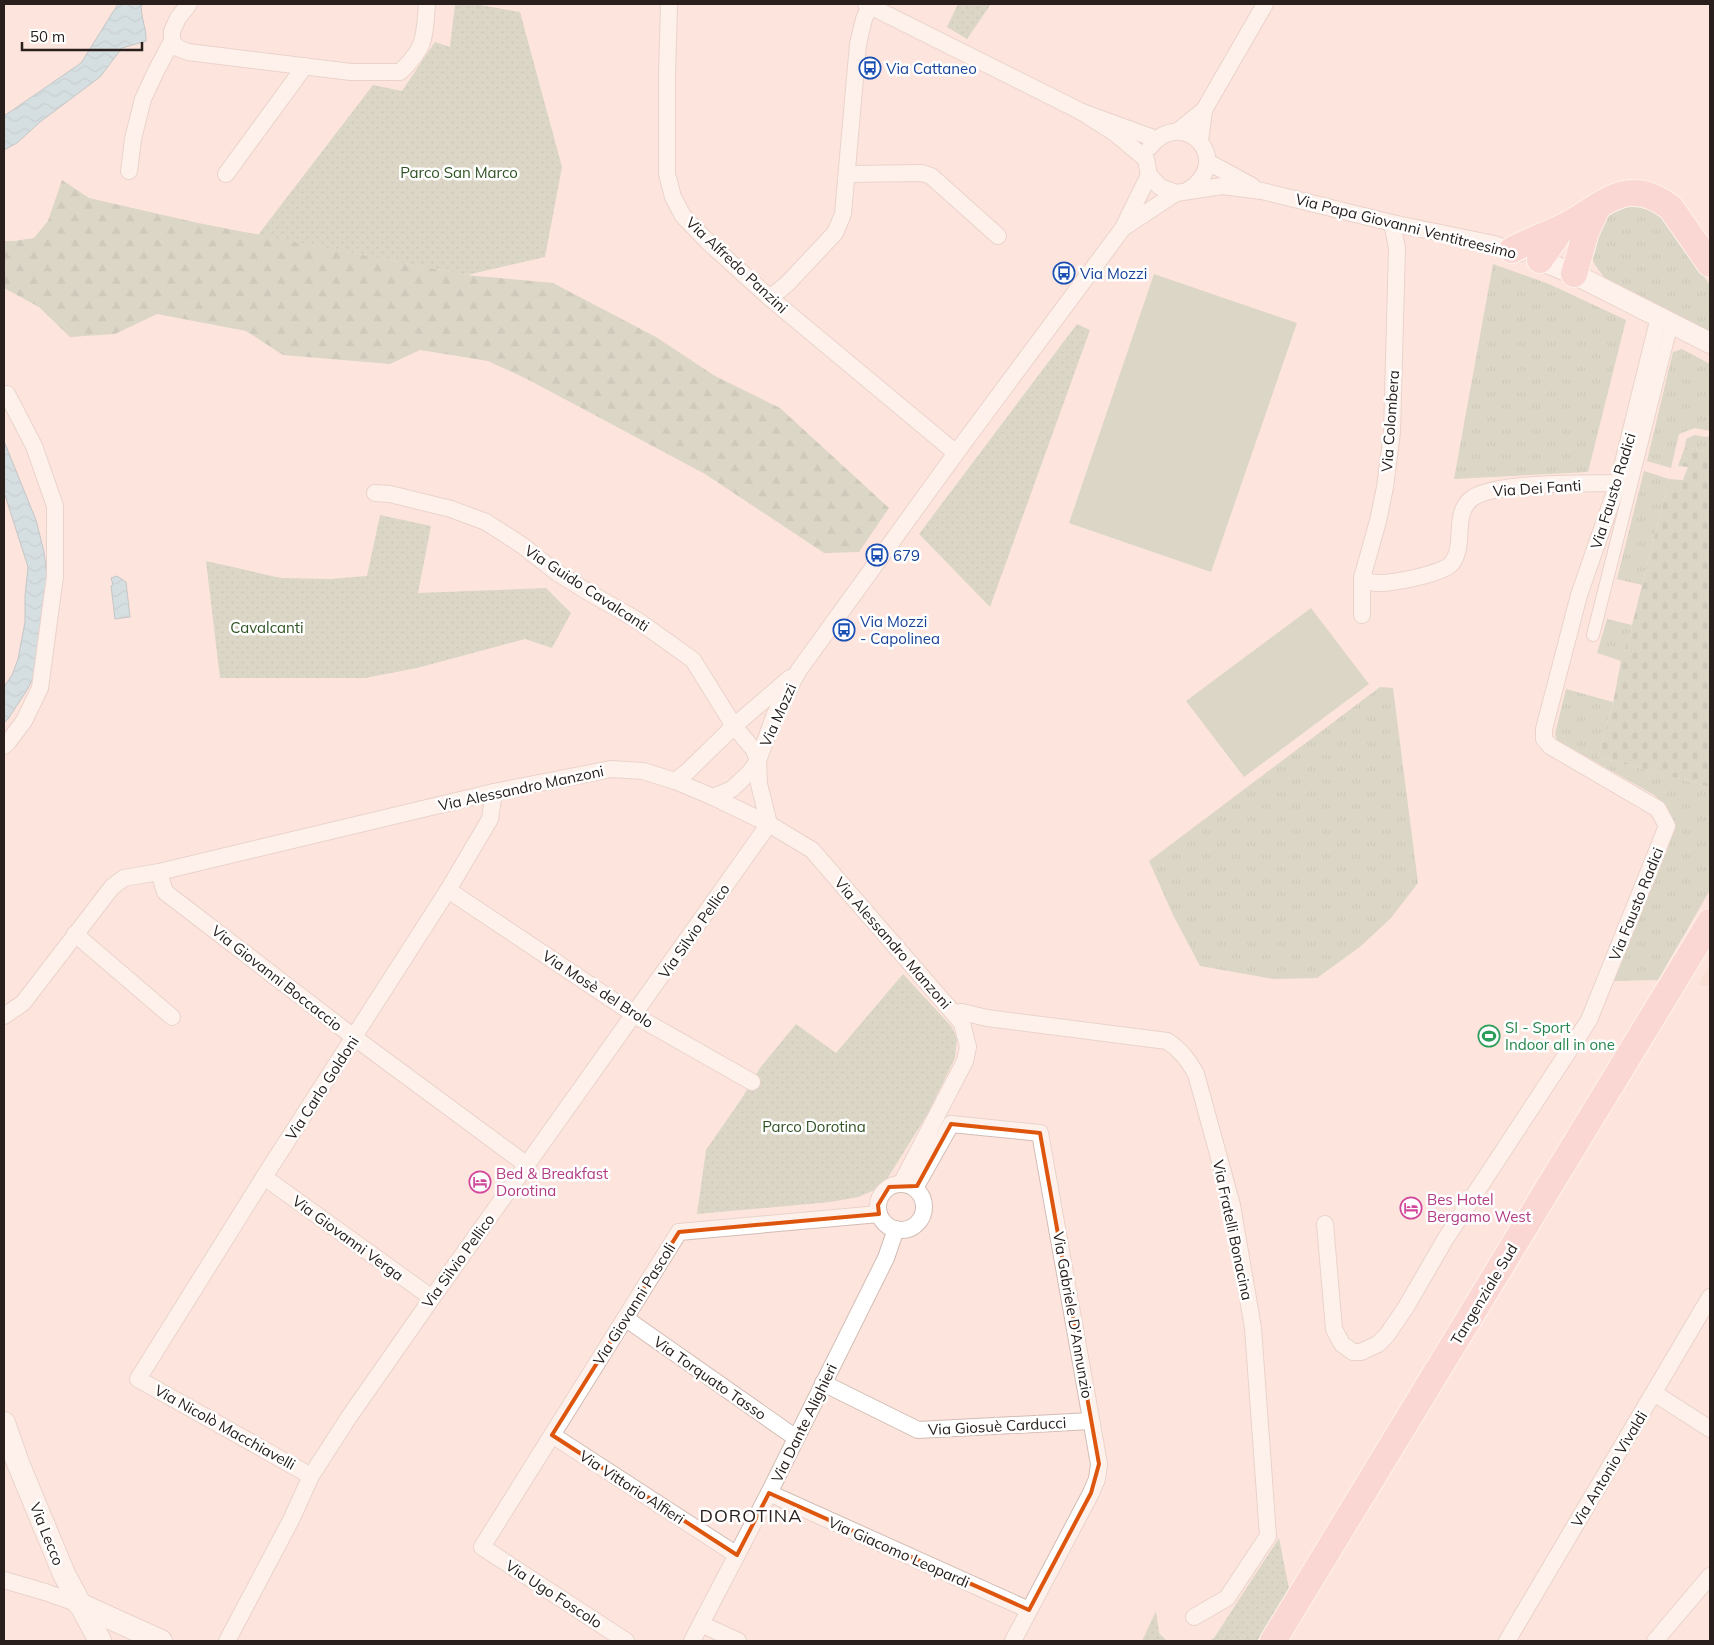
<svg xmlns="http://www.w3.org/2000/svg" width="1714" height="1645" viewBox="0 0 1714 1645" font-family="Mulish,sans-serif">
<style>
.built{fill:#f7d8cc}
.grass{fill:url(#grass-tufts)}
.forest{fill:url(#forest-firs)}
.cemetery{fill:url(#cemetery-stones)}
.park{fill:url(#park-dots)}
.pitch{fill:#b1c3ab}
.water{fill:url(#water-waves);stroke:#809faa}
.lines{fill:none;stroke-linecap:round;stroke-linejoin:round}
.pedestrian-casing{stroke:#d2bcb4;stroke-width:14}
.minor-casing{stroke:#d2bcb4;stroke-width:18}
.tertiary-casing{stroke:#d2bcb4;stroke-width:22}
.secondary-casing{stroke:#d2bcb4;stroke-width:24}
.trunk-casing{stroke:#fff;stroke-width:28}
.pedestrian{stroke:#fff;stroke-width:12}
.minor{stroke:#fff;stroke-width:16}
.tertiary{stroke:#fff;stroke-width:20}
.secondary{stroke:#fff;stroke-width:22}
.trunk{stroke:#f8c6c7;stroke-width:26}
.marked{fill:none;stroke:#de560d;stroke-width:4;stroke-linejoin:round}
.labels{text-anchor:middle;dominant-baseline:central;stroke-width:5;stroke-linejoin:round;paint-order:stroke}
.transit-label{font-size:15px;fill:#164399;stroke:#fff;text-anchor:start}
.park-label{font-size:15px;fill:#305323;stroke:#fff}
.street-label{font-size:15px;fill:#29201d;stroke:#fff}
.leisure-label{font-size:15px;fill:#27864d;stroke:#fff;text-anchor:start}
.hotel-label{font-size:15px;fill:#b23c85;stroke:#fff;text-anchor:start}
.quarter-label{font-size:18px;letter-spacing:1px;fill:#29201d;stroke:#fff}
</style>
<defs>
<pattern id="grass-tufts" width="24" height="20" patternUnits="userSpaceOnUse" patternTransform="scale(1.25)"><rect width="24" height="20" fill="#b1c3ab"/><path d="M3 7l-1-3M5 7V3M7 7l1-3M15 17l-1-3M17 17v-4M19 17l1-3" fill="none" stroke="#98a793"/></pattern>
<pattern id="forest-firs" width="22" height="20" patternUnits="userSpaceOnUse" patternTransform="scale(1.25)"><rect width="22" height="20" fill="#b1c3ab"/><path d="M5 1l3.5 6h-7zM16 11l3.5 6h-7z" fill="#98a793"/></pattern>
<pattern id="cemetery-stones" width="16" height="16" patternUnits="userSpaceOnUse" patternTransform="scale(1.25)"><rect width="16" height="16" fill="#b1c3ab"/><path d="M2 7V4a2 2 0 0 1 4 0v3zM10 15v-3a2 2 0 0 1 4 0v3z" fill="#98a793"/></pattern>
<pattern id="park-dots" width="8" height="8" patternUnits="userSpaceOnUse" patternTransform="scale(1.25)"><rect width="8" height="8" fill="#b1c3ab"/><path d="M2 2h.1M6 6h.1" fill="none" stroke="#98a793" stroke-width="1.8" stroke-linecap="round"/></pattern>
<pattern id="water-waves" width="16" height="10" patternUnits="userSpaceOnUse" patternTransform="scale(1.25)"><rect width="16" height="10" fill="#a5d5e6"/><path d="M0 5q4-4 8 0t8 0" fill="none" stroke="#8eb7c5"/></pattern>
</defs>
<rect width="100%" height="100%" fill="#fde5dd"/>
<path class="built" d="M1710,965v21l-11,-1 1,-4z"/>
<g class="grass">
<path d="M1623,203l34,5 53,77v48l-104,-53 -11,-15 -5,-11 10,-39z"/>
<path d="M1493,264l56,20 77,36 -38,152 -134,7z"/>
<path d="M1682,349l28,15v67l-15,-3 -16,6 -8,34 -24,-7 26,-109z"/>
<path d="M1695,435l11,2 4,-1v16l-25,-5 1,-8z"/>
<path d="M1644,471l25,8 -27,106 -25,-6z"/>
<path d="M1607,619l25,6 -11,36 -24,-8z"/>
<path d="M1380,687l13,1 25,195 -27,35 -30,28 -44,32 -44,1 -73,-13 -27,-51 -24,-54z"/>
<path d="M1566,689l47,13 -15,55 112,30v103l-52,90 -44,1 54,-133c5,-24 6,-35 -14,-53l-97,-55 -2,-6z"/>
</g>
<path class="forest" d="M62,180l27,18 109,25 269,52 86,8 103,54 59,39 65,32 109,100 -30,44 -35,1 -119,-79 -178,-95 -39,-18 -68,-11 -30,14 -107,-9 -37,-24 -89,-17 -42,20 -45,3 -31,-30 -35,-19v-47h10l20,-3 14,-17z"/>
<path class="cemetery" d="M1685,447l25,5v335l-112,-30 15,-54 8,-42 11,-36 37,-146 14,1 5,-13 -10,-1z"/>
<g class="park">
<path d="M455,4h19l46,8 42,155 -17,90 -78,18 -209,-40 115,-150 29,6 33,-49 15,5z"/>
<path d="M958,4h33l-24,35 -20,-12z"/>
<path d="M1077,324l13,6 -100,277 -71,-73z"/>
<path d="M380,515l51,11 -13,67 128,-5 25,25 -19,35 -27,-9 -108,29 -52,10h-145l-14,-117 75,17 49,1 37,-3z"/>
<path d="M903,974l49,53 5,12 -2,19 -28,57 -45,72 -24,10 -28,5 -133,12 9,-64 36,-52 18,-30 36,-44 40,29z"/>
<path d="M1279,1538l10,51 -32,52h-48l5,-3z"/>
<path d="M1156,1611l3,22 8,8h-25z"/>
</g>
<g class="pitch">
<path d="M1154,274l143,49 -86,249 -142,-49z"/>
<path d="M1311,608l58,76 -125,93 -58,-76z"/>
</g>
<g class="water">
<path d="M118,4h24c-3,8 5,25 4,37l-24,7 -22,29 -60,45 -23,21 -13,7v-34l77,-53z"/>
<path d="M4,441l32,79 8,32 3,24 -7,89 -13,25 -19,29 -4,4v-36l8,-12 6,-16 7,-37v-26l3,-29 -24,-75z"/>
<path d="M117,576l9,6 4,35 -15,2 -4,-33 2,-1 -2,-7z"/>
</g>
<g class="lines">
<g class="pedestrian-casing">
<path id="pedestrian" d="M1593,635l79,-312"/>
</g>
<g class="minor-casing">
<g id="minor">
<path d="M669,4l-2,71v99l6,23 10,19 25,26 62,56 186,155"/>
<path d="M866,4l216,108 74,27"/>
<path d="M172,41l6,7 10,4 163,20h49c26,-25 24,-33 27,-68"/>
<path d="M1204,110l61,-106"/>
<path d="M1082,112l34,22 30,25 3,16 11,12 16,6 46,-7 40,5 130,32 102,21 27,9"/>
<path d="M1178,131l26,-21 -4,31"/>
<path d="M1150,147c32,-42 87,13 37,44"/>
<path d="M1208,162l44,24"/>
<path d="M129,171l4,-32 10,-40 13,-28 16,-30v-10l6,-13 11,-14"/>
<path d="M226,174l79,-108"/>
<path d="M848,174l74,-1 9,3 67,60"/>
<path d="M1149,175l-26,53 53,-35"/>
<path d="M770,298l17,-14 48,-51 8,-19 15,-170 6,-25 6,-13"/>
<path d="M375,493l15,1 61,15 35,13 37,24 33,26 27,17 54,31 56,40 41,66 20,24 4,11 1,23 10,40"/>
<path d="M1362,578c4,2 9,5 14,5 14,1 68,-9 76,-20 14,-18 0,-48 19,-64 22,-18 116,-15 147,-16"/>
<path d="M1362,615v-37l16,-57 7,-34 7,-55 5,-184 -5,-25"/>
<path d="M4,746l5,-5 15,-20 16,-33 15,-112v-70l-21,-60 -27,-52"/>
<path d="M675,781l12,-9 47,-46 56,-48"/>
<path d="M713,797l19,-8 18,-17 8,-11 17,-47 24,-44 157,-217 167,-225"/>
<path d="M159,872l6,20 190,146 172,127"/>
<path d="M448,890l193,129 111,63"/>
<path d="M75,934l97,83"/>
<path d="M955,1013l7,-1 25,6 180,23c14,9 21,19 29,33l36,131 21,123 15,208 -41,62 -33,19"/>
<path d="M4,1016l19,-13 89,-116 12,-9 35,-6 335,-80 117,-23 32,2 32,10 38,16 56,27 43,26 150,173 6,24 -3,14 -64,123"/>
<path d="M264,1177l168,121"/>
<circle cx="901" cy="1207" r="23"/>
<path d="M915,1188l36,-64 89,9 59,331 -2,15 -6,14 -78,148"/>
<path d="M1325,1224l9,105 8,15 11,8h8l17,-8 9,-9 19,-28 40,-69 143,-218 78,-194 -9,-17 -108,-63 -6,-7v-10l35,-134 39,-112 41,-166"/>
<path d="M625,1318l171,120"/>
<path d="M823,1383l95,47 173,-9"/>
<path d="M1654,1393l56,36"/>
<path d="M552,1435l185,120"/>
<path d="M311,1476l-173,-97 126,-202 184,-287 42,-71 4,-27"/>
<path d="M769,1493l260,117"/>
<path d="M4,1580l41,12 34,12"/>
<path d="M701,1624l37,17"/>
<path d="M227,1641l64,-121 20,-44 38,-59 83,-119 337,-474"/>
<path d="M626,1641l-144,-94 197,-315 200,-18"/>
<path d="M692,1641l77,-148 117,-235 10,-29"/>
<path d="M1507,1641l203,-344"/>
<path d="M1655,1641l55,-65"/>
</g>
</g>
<g class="tertiary-casing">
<path id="tertiary" d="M1540,260l34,14 136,69"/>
</g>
<g class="secondary-casing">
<g id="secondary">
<path d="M4,1423l14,40 46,111 36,67"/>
<path d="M79,1604l82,37"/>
</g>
</g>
<g class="trunk-casing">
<g id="trunk">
<path d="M1512,250c16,-9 33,-14 49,-22 40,-19 65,-56 110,-20l39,56"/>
<path d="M1540,260l22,-32"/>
<path d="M1574,274l12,-42 12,-26"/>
<path d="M1273,1641l437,-719"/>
</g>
</g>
<use href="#pedestrian" class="pedestrian"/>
<use href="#minor" class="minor"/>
<use href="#tertiary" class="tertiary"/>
<use href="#secondary" class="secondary"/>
<use href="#trunk" class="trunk"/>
</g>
<path d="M0 0H1714V1645H0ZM951,1124l89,9 59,331 -8,29 -62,117 -260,-117 -32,62 -185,-120 127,-203 200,-18 -1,-9 11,-18 28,-1z" fill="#fde5dd" fill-opacity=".55" fill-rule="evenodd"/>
<path class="marked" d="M951,1124l89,9 59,331 -8,29 -62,117 -260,-117 -32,62 -185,-120 127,-203 200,-18 -1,-9 11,-18 28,-1z"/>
<defs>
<g id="bus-ring" transform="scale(1.125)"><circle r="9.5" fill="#fff" stroke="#1a4fb4" stroke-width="1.5"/><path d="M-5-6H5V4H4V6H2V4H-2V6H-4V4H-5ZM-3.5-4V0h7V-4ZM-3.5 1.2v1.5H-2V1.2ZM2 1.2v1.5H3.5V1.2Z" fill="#1a4fb4"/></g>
<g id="stadium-ring" transform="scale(1.125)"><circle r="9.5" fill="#fff" stroke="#2e9e5b" stroke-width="1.5"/><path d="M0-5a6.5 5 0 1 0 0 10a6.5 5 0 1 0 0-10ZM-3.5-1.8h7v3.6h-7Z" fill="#2e9e5b"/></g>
<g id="hotel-ring" transform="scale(1.125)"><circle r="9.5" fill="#fff" stroke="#d1479c" stroke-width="1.5"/><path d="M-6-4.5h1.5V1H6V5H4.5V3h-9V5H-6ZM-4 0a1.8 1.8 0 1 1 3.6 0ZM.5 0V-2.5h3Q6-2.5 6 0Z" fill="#d1479c"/></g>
</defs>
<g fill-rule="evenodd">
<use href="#bus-ring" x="870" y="68"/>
<use href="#bus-ring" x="1064" y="273"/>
<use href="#bus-ring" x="877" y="555"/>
<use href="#bus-ring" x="844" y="630"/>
<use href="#stadium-ring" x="1489" y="1036"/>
<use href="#hotel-ring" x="480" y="1182"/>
<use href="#hotel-ring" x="1411" y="1208"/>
</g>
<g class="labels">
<g class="transit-label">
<text x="886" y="68">Via Cattaneo</text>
<text x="1080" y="273">Via Mozzi</text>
<text x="893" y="555">679</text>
<text x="860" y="621">Via Mozzi<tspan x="860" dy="17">- Capolinea</tspan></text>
</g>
<g class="park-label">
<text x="459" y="172">Parco San Marco</text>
<text x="267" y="627">Cavalcanti</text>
<text x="814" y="1126">Parco Dorotina</text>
</g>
<g class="street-label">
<text transform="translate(1406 226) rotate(14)">Via Papa Giovanni Ventitreesimo</text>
<text transform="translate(737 265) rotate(43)">Via Alfredo Panzini</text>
<text transform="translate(1390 421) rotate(-86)">Via Colombera</text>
<text transform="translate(1537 488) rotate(-4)">Via Dei Fanti</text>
<text transform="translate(1613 491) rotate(-73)">Via Fausto Radici</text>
<text transform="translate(587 588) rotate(33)">Via Guido Cavalcanti</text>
<text transform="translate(778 715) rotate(-66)">Via Mozzi</text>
<text transform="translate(521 788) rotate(-12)">Via Alessandro Manzoni</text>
<text transform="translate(1636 904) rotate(-68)">Via Fausto Radici</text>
<text transform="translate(694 931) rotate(-55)">Via Silvio Pellico</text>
<text transform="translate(893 943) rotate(49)">Via Alessandro Manzoni</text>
<text transform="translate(277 978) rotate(38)">Via Giovanni Boccaccio</text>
<text transform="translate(598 989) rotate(33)">Via Mosè del Brolo</text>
<text transform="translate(322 1088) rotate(-57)">Via Carlo Goldoni</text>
<text transform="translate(1233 1230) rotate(78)">Via Fratelli Bonacina</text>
<text transform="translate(348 1238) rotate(36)">Via Giovanni Verga</text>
<text transform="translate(458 1261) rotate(-54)">Via Silvio Pellico</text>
<text transform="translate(1484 1294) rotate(-59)">Tangenziale Sud</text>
<text transform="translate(634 1304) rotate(-58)">Via Giovanni Pascoli</text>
<text transform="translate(1073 1315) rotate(80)">Via Gabriele D'Annunzio</text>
<text transform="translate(710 1378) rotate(35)">Via Torquato Tasso</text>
<text transform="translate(804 1423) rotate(-64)">Via Dante Alighieri</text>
<text transform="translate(997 1426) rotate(-3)">Via Giosuè Carducci</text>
<text transform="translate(225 1427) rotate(29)">Via Nicolò Macchiavelli</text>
<text transform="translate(1609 1469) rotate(-59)">Via Antonio Vivaldi</text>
<text transform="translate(632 1487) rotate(33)">Via Vittorio Alfieri</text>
<text transform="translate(47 1534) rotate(68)">Via Lecco</text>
<text transform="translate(899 1552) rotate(24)">Via Giacomo Leopardi</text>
<text transform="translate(554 1594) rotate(33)">Via Ugo Foscolo</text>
</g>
<g class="leisure-label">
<text x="1505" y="1027">SI - Sport<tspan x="1505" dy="17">Indoor all in one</tspan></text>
</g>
<g class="hotel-label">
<text x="496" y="1173">Bed &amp; Breakfast<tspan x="496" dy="17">Dorotina</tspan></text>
<text x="1427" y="1199">Bes Hotel<tspan x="1427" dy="17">Bergamo West</tspan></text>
</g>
<g class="quarter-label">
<text x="751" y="1515">DOROTINA</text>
</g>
</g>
<rect width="1714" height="1645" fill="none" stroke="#29201d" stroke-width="10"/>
<path d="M22 42v8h120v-8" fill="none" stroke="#29201d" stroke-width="2.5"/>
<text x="30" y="42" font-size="15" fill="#29201d" stroke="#ffffff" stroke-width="4" paint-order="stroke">50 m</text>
</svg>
